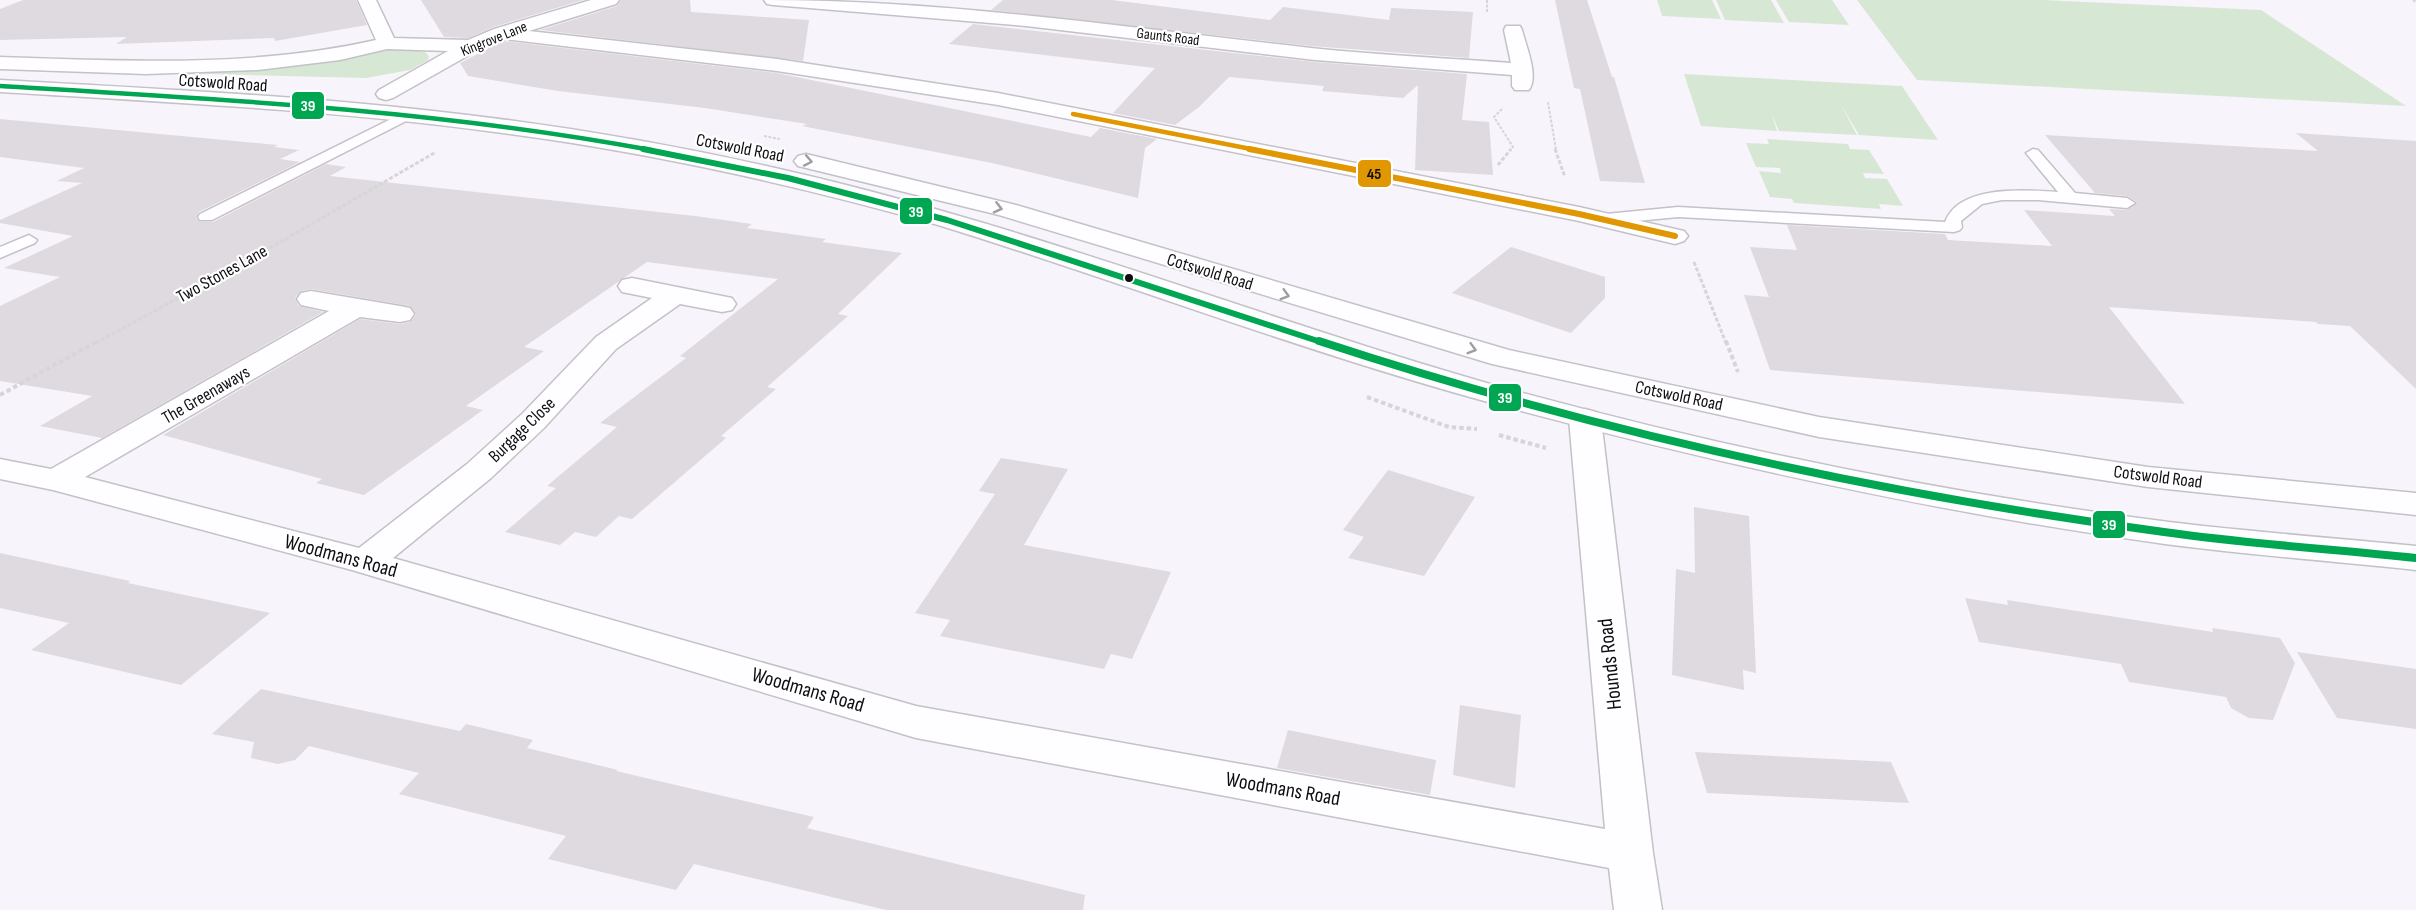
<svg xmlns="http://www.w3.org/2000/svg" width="2416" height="910" viewBox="0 0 2416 910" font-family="'Sofia Sans Condensed',sans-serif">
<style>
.green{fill:#d6e8d3}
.building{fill:#dedae0}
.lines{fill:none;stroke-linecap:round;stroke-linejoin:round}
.service-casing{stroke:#c4c1c7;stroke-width:3}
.minor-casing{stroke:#c4c1c7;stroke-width:3}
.primary-casing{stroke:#c4c1c7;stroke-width:3}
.path-far2{stroke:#d6d5d7;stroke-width:2;stroke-dasharray:3 1.5;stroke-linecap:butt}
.path-far1{stroke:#d6d5d7;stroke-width:3;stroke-dasharray:4 2;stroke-linecap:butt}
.path{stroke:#d6d5d7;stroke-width:4;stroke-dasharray:4.5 3;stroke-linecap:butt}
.service{fill:#fefdff;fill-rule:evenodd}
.minor{fill:#fefdff;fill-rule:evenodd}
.primary{fill:#fefdff;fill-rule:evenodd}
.bus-1-far2-casing{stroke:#fff;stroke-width:8}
.bus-1-far1-casing{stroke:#fff;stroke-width:10}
.bus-1-casing{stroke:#fff;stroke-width:12}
.bus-2-far1-casing{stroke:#fff;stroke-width:8}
.bus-2-casing{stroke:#fff;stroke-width:10}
.bus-1-far2{stroke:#00a651;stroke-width:4.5}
.bus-1-far1{stroke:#00a651;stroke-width:6}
.bus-1{stroke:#00a651;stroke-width:8}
.bus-2-far1{stroke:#e09702;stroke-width:4.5}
.bus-2{stroke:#e09702;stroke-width:6}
.oneway{stroke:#9e9da0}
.bus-dot{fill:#0f0d12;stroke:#fff;stroke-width:2}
.labels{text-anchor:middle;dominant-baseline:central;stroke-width:4.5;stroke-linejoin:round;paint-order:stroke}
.far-street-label{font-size:15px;fill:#0f0d12;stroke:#fff}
.street-label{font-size:18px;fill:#0f0d12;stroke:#fff}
.near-street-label{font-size:21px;fill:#0f0d12;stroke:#fff}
.line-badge{stroke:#fff;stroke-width:2}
.badge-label{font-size:16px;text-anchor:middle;font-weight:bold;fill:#fff}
.pale-badge-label{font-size:16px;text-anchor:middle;font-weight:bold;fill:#111}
</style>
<rect width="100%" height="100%" fill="#f8f4fc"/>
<g class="green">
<path d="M1657,0h55l9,19 -59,-3z"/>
<path d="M1716,0h55l13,23 -59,-3z"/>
<path d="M1776,0h56l17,25 -60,-3z"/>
<path d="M1857,0h186l218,10 145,96 -489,-26z"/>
<path d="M404,49l21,3 4,4 -1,4 -18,10 -44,8 -197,-5z"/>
<path d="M1684,74l218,12 36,54 -79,-5 -19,-32 17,32 -78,-4 -7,-16 5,16 -76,-5z"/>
<path d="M1767,139l81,5 2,5 19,1 15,24 -21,-1 2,5 22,1 16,27 -24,-2 2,5 -87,-6 -2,-4 -22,-2 -11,-26 22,2 -1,-5 -24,-1 -10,-24 23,1z"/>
</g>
<g class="building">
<path d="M23,0h333l11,25 -92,16 -1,-3 -158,6 11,-7 -127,3v-31z"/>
<path d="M421,0h162l-90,27 -25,11 -24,-1z"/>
<path d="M621,0h69l1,12 118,8 -6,41 -263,-31 77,-24z"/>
<path d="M1003,0h109l158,20 13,-13 106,13 2,-12 82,4 -4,46 -158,-12 -320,-36z"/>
<path d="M1555,0h32l25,77h2l31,106 -45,-2 -20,-92 -6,-1z"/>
<path d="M973,24l342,38 152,12 -5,46 27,2 4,53 -78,-5 3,-85 -15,13 -81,-7 2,-5 -95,-9 -30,30 -24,18 -62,-12 42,-45 -206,-24z"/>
<path d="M503,41l274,32 314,64 9,-9 57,11 -12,9 -7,50 -146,-35 -190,-37 5,-2 -102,-16 -147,-17 -90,-15 -8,-13z"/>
<path d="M0,119l278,26 -4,2 25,3 -19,9 20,3 -101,50 -3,6 4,4h13l113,-58 20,3 -16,9 365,40 57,8 -5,4 79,11 -4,3 80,11 -64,61 10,2 -81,71 9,2 -55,47 5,2 -94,81 -13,-3 -23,21 -21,-5 -15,13 -55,-13 51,-44 -9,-2 70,-59 -17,-4 86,-65 -6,-2 98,-77 -131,-17 -123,85 20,4 -78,55 17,4 -119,85 -48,-12 6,-4 -159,-44 197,-116 40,5 10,-2 6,-7 -6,-9 -99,-17 -10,2 -6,7 4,8 24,6 -221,126 -62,-12 52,-30 -92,-15v-75l60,-29 -56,-9 69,-32 -73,-13v-3l82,-37 -25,-2 27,-13 -84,-11z"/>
<path d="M2296,133l120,8v248l-66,-63 -32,-2 -2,-2 -207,-15 76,97 -415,-34 -26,-75 25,2 -19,-50 47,3 -10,-25 158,9 3,6 104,6 -28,-36 91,6 -6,-7 18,1 10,-8 -10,-6 -32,-3 -50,-58 273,16z"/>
<path d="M1511,247l94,30v21l-34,35 -119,-40z"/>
<path d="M1001,458l67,11 -44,76 147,27 -39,87 -21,-5 -7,15 -164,-33 10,-16 -35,-7 80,-119 -16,-3z"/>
<path d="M1388,470l87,27 -51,79 -76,-18 16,-21 -21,-7z"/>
<path d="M1694,507l55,9 7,157 -13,-3 1,20 -72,-15 4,-106 19,4z"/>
<path d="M0,553l130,28 -2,2 142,30 -89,72 -150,-35 38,-27 -69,-15z"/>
<path d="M1965,598l43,7 -1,-5 206,32 -1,-4 68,10 15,25 -22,57 -24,-2 -18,-10 -5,-11 -97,-15 -8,-18 -142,-22z"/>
<path d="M2297,652l119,17v60l-79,-11z"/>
<path d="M261,689l199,42 6,-7 67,16 -6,8 91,22 -2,1 198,46 -7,11 278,67 -2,15h-197l-192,-46 -18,26 -128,-31 18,-23 -167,-42 20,-21 -110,-27 -14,14 -17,4 -27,-6 3,-16 -42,-8z"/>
<path d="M1460,705l61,10 -6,73 -62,-13z"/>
<path d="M1288,730l148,30 -6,35 -153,-27z"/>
<path d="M1695,752l196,10 18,41 -202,-10z"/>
</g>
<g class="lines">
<g class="service-casing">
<g id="service">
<path d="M407,111l7,4 -2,3 -200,102h-12l-2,-3 2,-3z"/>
<path d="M2033,149l5,1 37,43 52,5 8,5 -8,5 -89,-8h-36l-20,4 -21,17 1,6 -2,3 -6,2 -276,-15 -72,7 -8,-5 8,-5 72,-7 267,15c14,-38 81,-32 113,-30l-32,-39z"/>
<path d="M29,235l8,5 -2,3 -35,15v-11z"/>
</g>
</g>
<g class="minor-casing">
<g id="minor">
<path d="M358,0h18l18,38 74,2 26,-11 97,-29h28l-3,4 -87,27 248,28 221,34 581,114 105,24 4,5 -4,5 -9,3 -96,-23 -581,-116 -221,-34 -274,-32 -25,11 -85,48 -7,2 -7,-2 -3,-4 3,-4 69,-39 -61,-2 -47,11 -82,10 -112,4 -146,-5v-12c126,4 253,11 376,-17z"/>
<path d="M764,0c183,0 366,28 547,48 66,7 133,10 200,15l-7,-33 2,-4h14l2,4c4,16 17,46 7,60h-14l-3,-4v-11l-197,-15 -289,-34 -253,-21 -6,-1z"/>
<path d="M632,278l100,20 4,6 -4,6 -10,2 -42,-8 -64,45 -72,79 -53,50 -98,80 523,148 689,123 -36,-410 5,-7 11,-3 11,3 5,7 52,434 9,57h-48l-5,-42 -693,-130 -564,-168 -299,-80 -53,-11v-20l51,10 278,-158 -28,-6 -4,-6 4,-6 10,-2 89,15 10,2 4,6 -4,6 -10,2 -40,-5 -275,160 274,71 108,-84 55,-50 74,-77 56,-39 -30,-6 -4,-6 4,-6z"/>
</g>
</g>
<g class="primary-casing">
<g id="primary">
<path d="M0,80c144,8 289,15 433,31 119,13 238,33 355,60 246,56 481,151 724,219 215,59 436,104 657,132 82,10 165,16 247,24v24c-84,-9 -168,-15 -251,-26 -225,-31 -448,-80 -666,-139 -190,-51 -373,-122 -561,-180 -145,-41 -293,-74 -443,-93 -164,-22 -330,-30 -495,-40z"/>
<path d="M806,154l210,51 493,145 310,67 329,50 268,26v22l-268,-28 -329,-50 -327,-73 -493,-149 -201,-49 -4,-5 4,-5z"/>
</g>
</g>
<g class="path-far2">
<path d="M1487,0v13"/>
<path d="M2413,0l3,2"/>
<path d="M1548,102l8,48"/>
<path d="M1502,109l-8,8 19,30 -3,3"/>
<path d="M764,136l16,3"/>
</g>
<g class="path-far1">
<path d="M1555,149l10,28"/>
<path d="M1498,165l13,-16"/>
<path d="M1694,262l32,81"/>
<path d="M96,343l188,-103 152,-88"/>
</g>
<g class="path">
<path d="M1726,341l12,31"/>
<path d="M0,395l98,-54"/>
<path d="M1367,397l82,30 28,2"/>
<path d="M1499,435l47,13"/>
</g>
<use href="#service" class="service"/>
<use href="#minor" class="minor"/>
<use href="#primary" class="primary"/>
<g class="bus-1-far2-casing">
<path id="bus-1-far2" d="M0,86c218,13 436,24 651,64"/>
</g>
<g class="bus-1-far1-casing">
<path id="bus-1-far1" d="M643,149l145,29 159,42 377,123"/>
</g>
<g class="bus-1-casing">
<path id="bus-1" d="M1319,341c274,90 560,153 845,191 84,12 168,17 252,26"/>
</g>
<g class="bus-2-far1-casing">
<path id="bus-2-far1" d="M1073,114l183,36"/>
</g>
<g class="bus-2-casing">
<path id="bus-2" d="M1249,149l330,65 96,22"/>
</g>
<use href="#bus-1-far2" class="bus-1-far2"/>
<use href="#bus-1-far1" class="bus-1-far1"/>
<use href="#bus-1" class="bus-1"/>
<use href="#bus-2-far1" class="bus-2-far1"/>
<use href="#bus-2" class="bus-2"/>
</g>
<defs><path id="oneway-chevron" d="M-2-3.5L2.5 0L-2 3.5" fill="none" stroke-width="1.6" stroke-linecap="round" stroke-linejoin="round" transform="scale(1.5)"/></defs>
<g class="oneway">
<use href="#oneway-chevron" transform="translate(808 161) rotate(11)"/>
<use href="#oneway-chevron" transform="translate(998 208) rotate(14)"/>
<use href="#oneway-chevron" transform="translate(1285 295) rotate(16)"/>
<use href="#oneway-chevron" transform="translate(1472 349) rotate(16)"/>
</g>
<circle class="bus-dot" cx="1129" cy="278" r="5"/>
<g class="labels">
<g class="far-street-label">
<text transform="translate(1168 37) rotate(7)">Gaunts Road</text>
<text transform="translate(494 39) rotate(-22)">Kingrove Lane</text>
</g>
<g class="street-label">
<text transform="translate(223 83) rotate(4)">Cotswold Road</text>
<text transform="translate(740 148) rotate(11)">Cotswold Road</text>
<text transform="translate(1210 272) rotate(17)">Cotswold Road</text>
<text transform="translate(222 274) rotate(-29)">Two Stones Lane</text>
<text transform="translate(206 395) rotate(-30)">The Greenaways</text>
<text transform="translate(1679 396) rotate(12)">Cotswold Road</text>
<text transform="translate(522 430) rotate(-44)">Burgage Close</text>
<text transform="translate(2158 477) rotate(7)">Cotswold Road</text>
</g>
<g class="near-street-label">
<text transform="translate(341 556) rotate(15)">Woodmans Road</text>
<text transform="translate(1610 664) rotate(-96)">Hounds Road</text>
<text transform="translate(808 690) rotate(16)">Woodmans Road</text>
<text transform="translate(1283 789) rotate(10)">Woodmans Road</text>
</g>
</g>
<g class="line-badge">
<rect x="291" y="91" width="34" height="29" rx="6" fill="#00a651"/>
<rect x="1357" y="159" width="35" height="29" rx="6" fill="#e09702"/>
<rect x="899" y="197" width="34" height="28" rx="6" fill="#00a651"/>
<rect x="1488" y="383" width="34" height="29" rx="6" fill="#00a651"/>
<rect x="2092" y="510" width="34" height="29" rx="6" fill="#00a651"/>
</g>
<g class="badge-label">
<text x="308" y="111">39</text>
<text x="916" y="217">39</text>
<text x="1505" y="403">39</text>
<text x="2109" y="530">39</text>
</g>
<g class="pale-badge-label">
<text x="1374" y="179">45</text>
</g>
</svg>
